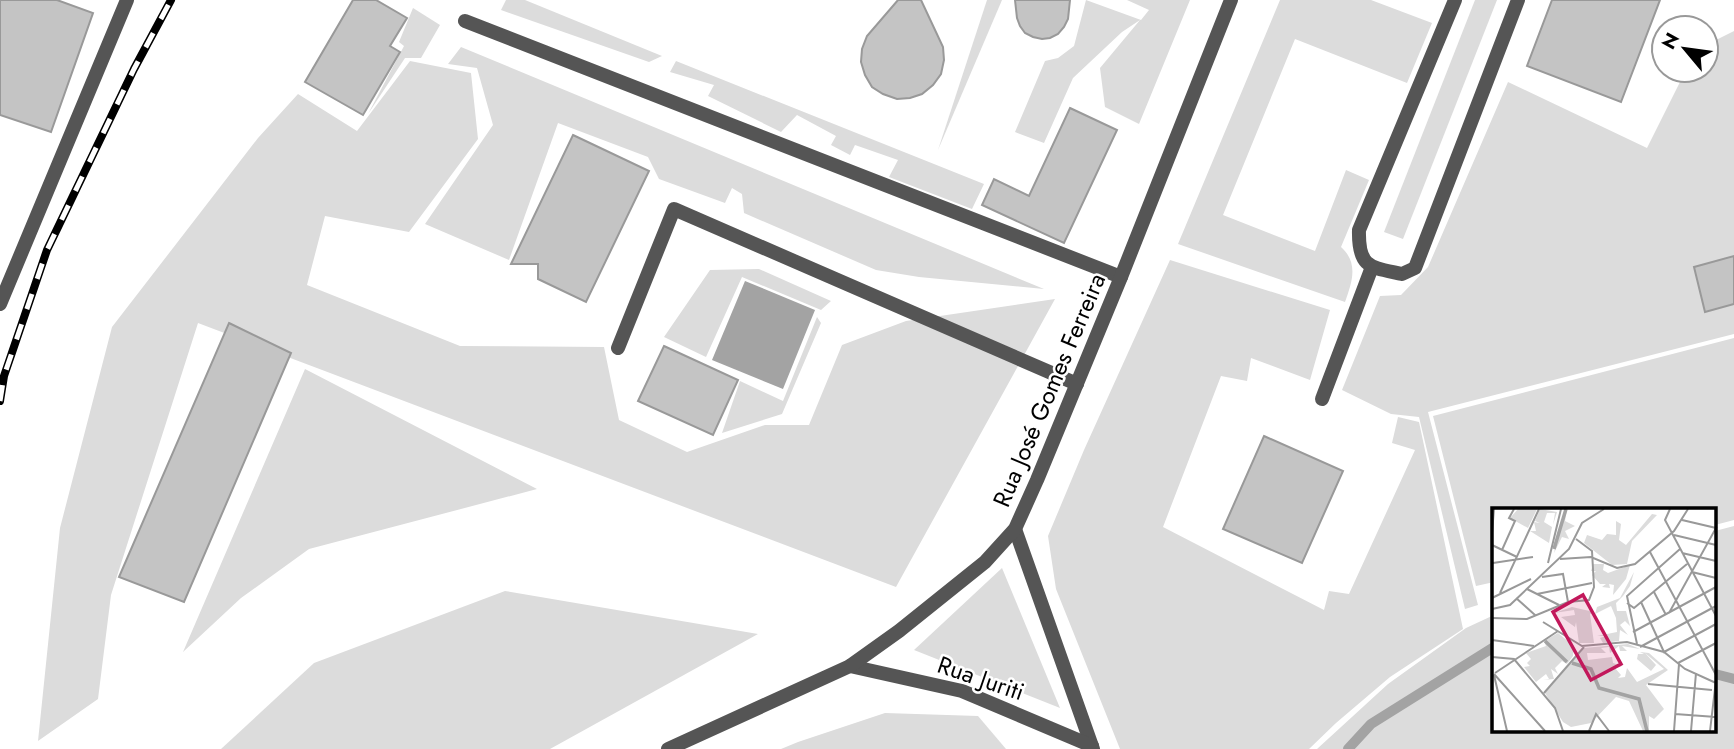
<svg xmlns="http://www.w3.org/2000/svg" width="1734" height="749" viewBox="0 0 1734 749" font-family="Jost,sans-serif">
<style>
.green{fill:#dcdcdc}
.water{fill:#a3a3a3}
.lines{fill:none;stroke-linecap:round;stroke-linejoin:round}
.stream{stroke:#a3a3a3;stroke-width:10}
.building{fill:#c4c4c4;stroke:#999;stroke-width:2}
.service{stroke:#555;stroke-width:14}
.minor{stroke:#555;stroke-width:14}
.tertiary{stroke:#555;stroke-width:14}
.rail-casing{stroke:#000;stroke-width:8}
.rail{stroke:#fff;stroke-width:5;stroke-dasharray:16;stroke-linecap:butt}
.labels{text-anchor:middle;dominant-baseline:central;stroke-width:5;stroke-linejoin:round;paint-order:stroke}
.street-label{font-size:24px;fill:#000;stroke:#fff}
.inset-river{fill:none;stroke:#a3a3a3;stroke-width:3.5}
.inset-road{fill:none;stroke:#999;stroke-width:2}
.view{fill:#c2185b;fill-opacity:0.15;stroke:#c2185b;stroke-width:3.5}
.inset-edge{fill:none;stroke:#000;stroke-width:3.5}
</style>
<rect width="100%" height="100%" fill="#fff"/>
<g class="green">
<path d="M506,0h19l137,56 -13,6 -148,-52z"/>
<path d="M987,0h15l-64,150z"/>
<path d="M1086,0l55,20 8,-10 -22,-10h63l-51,124 -34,-17 -5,-39 40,-48 -18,12 -49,46 -29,65 -29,-11 30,-71 13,-3 16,-12z"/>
<path d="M1280,0h91l61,23 -25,60 -112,-44 -72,176 92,36 31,-81 23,10 -28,67c18,16 11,35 4,55l-167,-58z"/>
<path d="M1475,0h22l-94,239 -19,-7z"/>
<path d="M413,8l27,17 -19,33h-16l-37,56 36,-68 -5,-4z"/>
<path d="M1734,31v225l-40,11 11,45 29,-8v30l-306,78 50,193 -13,4 -46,-192 -28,-3 -49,-24 38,-94 21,-1 27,-28 80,-185 139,66 39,-78h20v-25z"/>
<path d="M461,47l583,242 -125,-12 -43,-7 -132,-57 -2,-19 -10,-6 -7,15 -66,-24 -11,-22 -90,-34 -49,137 -84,-36 68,-99 -16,-57 -29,-4z"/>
<path d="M410,61l61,12 7,66 -69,93 -84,-16 -18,69 153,61 144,1 15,73 68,32 78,-27h44l33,-80 64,-24 149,-22 -159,288 -698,-264 -87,272 -13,104 -60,42 22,-213 52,-201 146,-189 40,-44 59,37z"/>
<path d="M676,61l308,123 -12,25 -83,-32 9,-17 -43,-15 -5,10 -19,-10 5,-9 -39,-21 -16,17 -73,-36 6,-11 -44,-13z"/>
<path d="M1170,260l160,50 -20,70 -59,-22 -4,23 -26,-5 -58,151 161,83 5,-19 20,3 66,-144 -23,-7 6,-26 21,5 44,207 -73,48 -54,46 -27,26h-189l-64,-160 -8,-53 36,-86z"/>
<path d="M759,269l72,32 -10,9 -79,-33 -36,80 -42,-20 46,-67z"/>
<path d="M817,317l4,6 -39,91 -60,19 18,-52 43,20z"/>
<path d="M1734,338v182l-19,5v-16h-221v73l-18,4 -43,-170z"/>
<path d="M305,369l232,120 -228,60 -68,49 -58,54z"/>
<path d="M1734,526v223h-417l71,-65 78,-56 28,-13v115h221v-199z"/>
<path d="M1002,568l58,140 -146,-58z"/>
<path d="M505,591l253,43 -208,115h-329l93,-86z"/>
<path d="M885,713l93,3 28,33h-225l17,-7z"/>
</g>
<path class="water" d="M745,281l70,29 -32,79 -71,-29z"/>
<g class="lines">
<g class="stream">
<path d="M1715,674l19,5"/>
<path d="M1348,749l23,-25 123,-77"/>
</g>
</g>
<g class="building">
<path d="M0,0h57l36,13 -42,119 -51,-17z"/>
<path d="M353,0h23l31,18 -17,28 10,6 -37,63 -58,-33z"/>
<path d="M898,0h23l22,47 1,13 -3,14 -8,11 -11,9 -12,4 -13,1 -14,-5 -11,-7 -7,-12 -4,-13 1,-13 5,-13z"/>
<path d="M1015,0h55l-2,19 -4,8 -6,7 -8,4 -8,1 -9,-2 -8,-4 -5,-7 -3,-8z"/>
<path d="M1552,0h108l-39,102 -94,-36z"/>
<path d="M1070,108l47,22 -53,113 -82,-38 12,-26 35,17z"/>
<path d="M573,135l76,36 -63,131 -48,-23v-15h-27z"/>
<path d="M1734,256v48l-29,8 -11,-45z"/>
<path d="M229,323l62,30 -107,249 -65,-25z"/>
<path d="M664,346l74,34 -25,55 -75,-34z"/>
<path d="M1264,436l79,35 -41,92 -79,-34z"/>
</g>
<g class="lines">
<g class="service">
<path d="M1455,0l-96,230c-1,38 11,37 43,44l13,-6 103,-268"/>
<path d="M465,21l656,256"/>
<path d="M618,348l56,-139 403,175"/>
<path d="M1322,399l50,-132"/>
</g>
<path class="minor" d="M0,304l127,-304"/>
<g class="tertiary">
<path d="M1015,529l78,220"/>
<path d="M850,666l112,25 130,55"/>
<path d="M668,749l182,-83 49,-35 86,-69 30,-33 22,-49 84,-203 110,-277"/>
</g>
<g class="rail-casing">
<path id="rail" d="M0,401l4,-25 43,-126 87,-181 37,-69"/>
</g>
<use href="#rail" class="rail"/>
</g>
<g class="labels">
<g class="street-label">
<text transform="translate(1049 390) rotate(-67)">Rua José Gomes Ferreira</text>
<text transform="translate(981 678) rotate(19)">Rua Juriti</text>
</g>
</g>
<g transform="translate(1492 508)">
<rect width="224" height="224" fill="#fff"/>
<path d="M26,1h19l-9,19 -18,-10zM48,1l17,3 -4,13 2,-12h-8l-3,9 8,5 -3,16 -19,-12h6l-2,-9 6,1 -5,-2zM71,1l-7,35 11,-35 -2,12 10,5 -10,5 4,8 -7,-2 -8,16zM160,6l5,1 -25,26 -5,23 -15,1 -28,-22 3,-8 15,5 5,-6 9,1v-14l5,3 -2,16 7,5zM101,56h11l-1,6 5,3 22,-8 -4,14 -13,16 1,-10 -5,-1 1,4 -8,-1 4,-3h-6l-8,-9 4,-4h-5zM142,64l-4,14 -7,10 -7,7 1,8h9l4,15 -5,-5 -5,4 8,10 -8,-5 -1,11 -16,2 -3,-5 6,-2h-9l20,-4 -1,-14 -5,-12 -16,8 2,-7 23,-9zM80,99l22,5 -4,2 4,29h-15l-3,-21 -1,5 -14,-10 14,-2 -1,-5 -20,3zM66,125l16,13 -1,10 -6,8 -5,-3 -7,7 3,6 -7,-5 3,10 -11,1 6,-1 -3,-5 -10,8 -12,-15 6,-1 -3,-3 4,-4 -5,-6 20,-7 -2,-5zM136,136l12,5 -18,-3 5,5h-7l-1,-5 -9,7 -1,-6 -8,1 5,5h-19l1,7 24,-3 1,6 9,3 -7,2 6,7 -3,3 7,-1 2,-9 10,14 27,-13 -19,-16 11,12 -5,6 -14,-12 1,-5h6l-4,-2 9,1 19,17 -22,15 18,24 -10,10 -5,-3v15h-6l-14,-30 -13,-4 -25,26 -20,4 -8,-5 -18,-29 39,-45z" fill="#dcdcdc"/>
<path class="inset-river" d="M62,41l12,-40M53,133l22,21M80,155l19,6 8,19 40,11 8,32"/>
<path class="inset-road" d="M178,1l-5,11 51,96M0,25l2,-24M182,27l42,10M0,37l25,12M10,42l13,-29 -6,-3 5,-9M158,44l66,123M190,45l34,8M68,51l31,-2 26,11 18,-4 39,-33 14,-22M1,55l40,-6M56,55l13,-54M200,64l24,6M50,69l21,-3 5,28M35,81l32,16M162,84l12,23M8,85l39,-84M45,86l55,-11M0,90l39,-19M24,90l19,17M149,94l23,50 52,-28M135,95l7,5 53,-44M0,101l18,-4 59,-56 13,-26 22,-14M177,105l47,-85 -34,-8M0,110l35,1 41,-17 21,-2 5,-13 -2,-36 -16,-12M51,114l39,24 45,-4 37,10 21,17 31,14M141,124l83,-45M0,132l42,6M145,136l-10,-48 53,-47M148,139l76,-41M0,149l22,2 41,49 8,23M186,155l38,-20M3,165l63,-42M2,166l51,57M2,167l13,56M156,176l64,6M52,185l40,-46M183,206l41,3M97,223l7,-17 13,17M182,223l5,-67M199,223l5,-58M218,223l6,-51"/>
<path class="view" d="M91,87l38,69 -30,16 -38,-68z"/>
<rect width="224" height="224" class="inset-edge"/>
</g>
<g transform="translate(1685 49) rotate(299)"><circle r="33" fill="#ffffff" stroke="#999999" stroke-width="2"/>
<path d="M0-5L12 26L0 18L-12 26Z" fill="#000000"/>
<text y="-10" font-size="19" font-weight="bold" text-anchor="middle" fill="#000000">N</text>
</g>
</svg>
